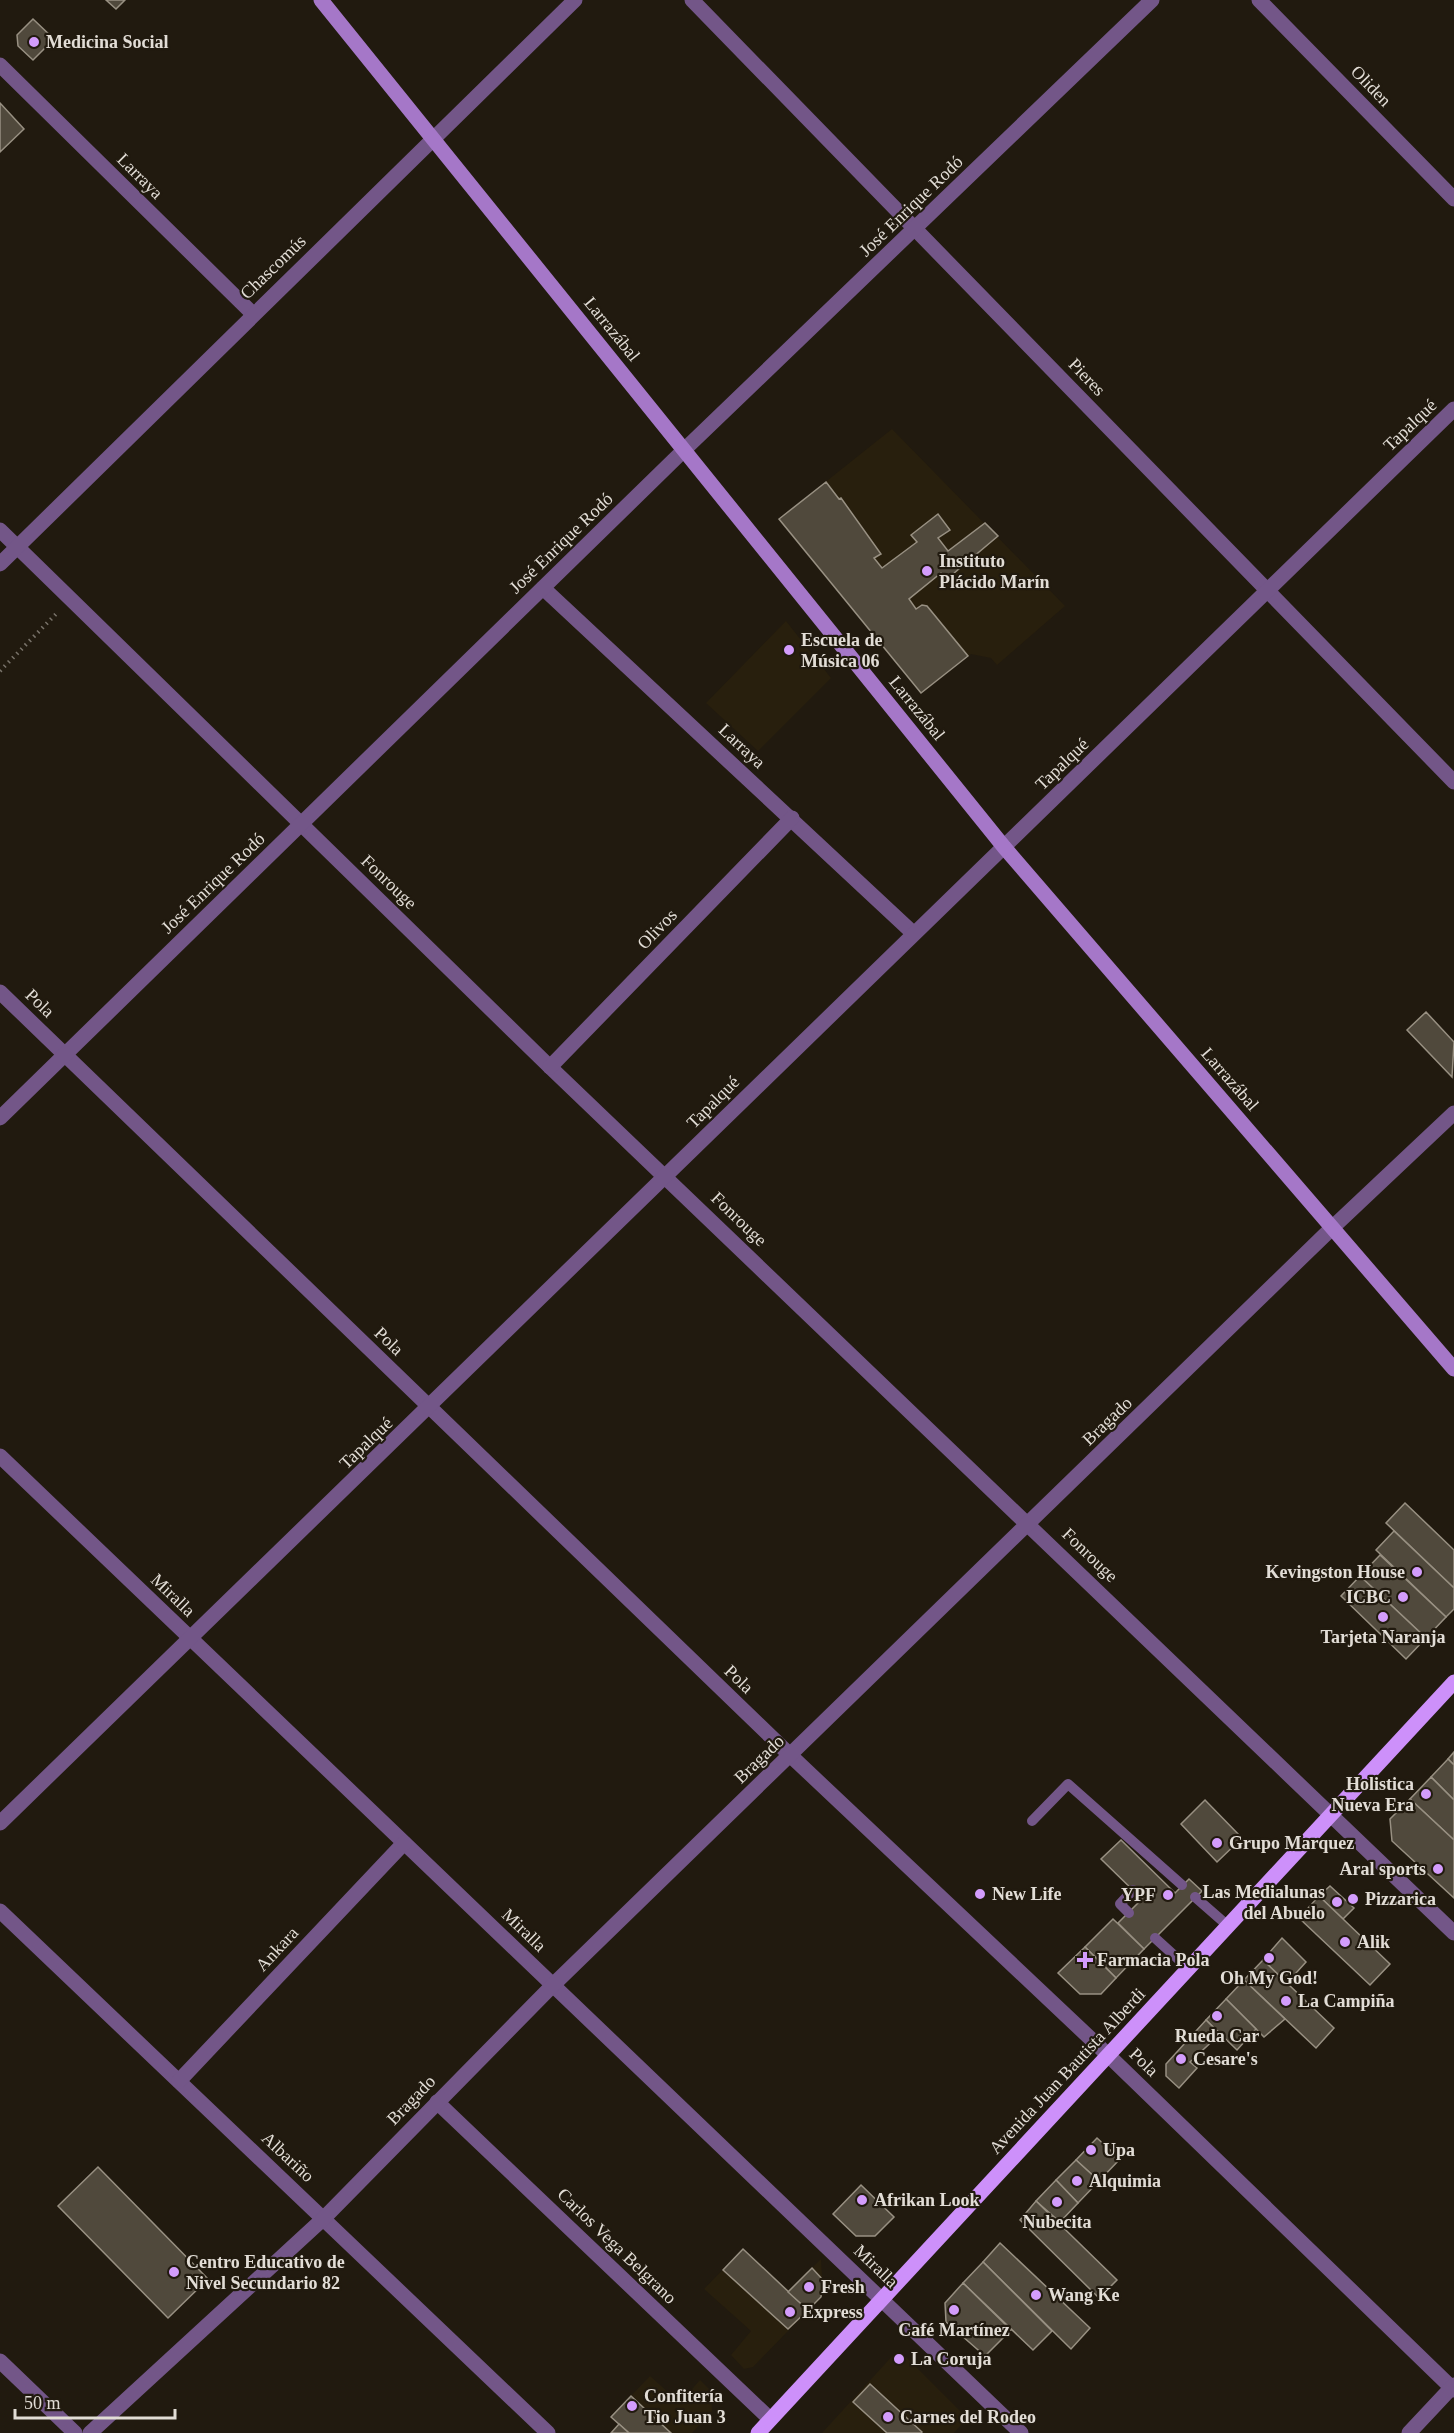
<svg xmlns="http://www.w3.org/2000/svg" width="1454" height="2433" viewBox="0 0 1454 2433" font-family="Georgia,serif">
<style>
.built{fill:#281f0d}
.building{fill:#50493c;stroke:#989082;stroke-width:1.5}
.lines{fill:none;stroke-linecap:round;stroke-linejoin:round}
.path{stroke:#79736a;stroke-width:4;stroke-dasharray:1.5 4.5;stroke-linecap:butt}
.lane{stroke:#735688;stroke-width:10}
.street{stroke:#735688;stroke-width:15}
.secondary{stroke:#a577c8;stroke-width:15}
.primary{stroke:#cd90fa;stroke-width:15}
.poi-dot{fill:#d39cfc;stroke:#211a0f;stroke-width:2}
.labels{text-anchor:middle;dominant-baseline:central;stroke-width:4.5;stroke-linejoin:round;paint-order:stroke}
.poi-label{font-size:18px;font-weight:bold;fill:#e2ddd6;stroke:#211a0f;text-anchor:start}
.street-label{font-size:18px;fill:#e2ddd6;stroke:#211a0f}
</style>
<rect width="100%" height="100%" fill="#211a0f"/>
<g class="built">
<path d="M892,429l173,177 -68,59 -6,-7 -20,-4 -50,39 -142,-174z"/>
<path d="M786,621l45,57 -73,73 -52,-48z"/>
<path d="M743,2249l45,43 33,-33 2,36 -70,72 -9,2 -13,-14 20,-24 -47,-42z"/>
<path d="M896,2352l7,2 64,64 -13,15h-132z"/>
<path d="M650,2376l30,27 20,-23 11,11 1,20 -20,22h-81l8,-9 12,-28z"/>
</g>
<g class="building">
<path d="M106,0h19l-9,9z"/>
<path d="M33,19l21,20 -21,21 -15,-14 -1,-11z"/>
<path d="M0,103l24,26 -24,23z"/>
<path d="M826,482l13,17 2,-1 40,56 -7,4 8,10 35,-26 -6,-7 27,-21 12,16 -12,8 10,13 37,-28 13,13 -51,43 -6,-6 -32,26 7,10 6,-4 5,1 41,50 -47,37 -142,-174z"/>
<path d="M1426,1012l28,30 -2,35 -45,-47z"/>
<path d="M1405,1503l49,47v38l-68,-65z"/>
<path d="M1394,1531l60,57v21l-8,8 -70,-67z"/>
<path d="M1380,1555l66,62 -20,21 -66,-62z"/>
<path d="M1360,1576l66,62 -20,21 -65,-63z"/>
<path d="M1454,1752v13l-6,-6z"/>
<path d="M1448,1759l6,6v35l-23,-23z"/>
<path d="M1431,1777l23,23v40l-44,-41z"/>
<path d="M1410,1799l44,41v58l-62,-57 -2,-22z"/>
<path d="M1205,1800l37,38 -25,24 -36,-38z"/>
<path d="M1121,1840l54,53 14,-14 13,12 -58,58 -26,-26 24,-24 -41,-40z"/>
<path d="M1330,1886l24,22 -11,11 -24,-23z"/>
<path d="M1319,1896l71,68 -20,21 -71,-67z"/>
<path d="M1113,1919l31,30 -28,29 -31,-31z"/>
<path d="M1282,1938l24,24 -19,21 -24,-23z"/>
<path d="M1085,1947l31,31 -15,16h-21l-22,-21z"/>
<path d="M1263,1960l71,68 -18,20 -72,-68z"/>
<path d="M1244,1980l41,39 -21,18 -38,-38z"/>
<path d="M1226,1999l30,30 -19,21 -31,-30z"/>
<path d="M1206,2020l14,14 -30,28 7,6 -18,20 -13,-12v-12z"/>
<path d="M1097,2138l23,21 -21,22 -23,-21z"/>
<path d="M1076,2160l23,21 -21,22 -22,-23z"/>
<path d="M98,2167l110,112 -40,39 -110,-112z"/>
<path d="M1056,2180l22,23 -18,19 -24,-21z"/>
<path d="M861,2185l33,32 -19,19h-19l-23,-22z"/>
<path d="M1036,2201l81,79 -18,18 -79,-78z"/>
<path d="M1000,2243l90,85 -19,21 -88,-87z"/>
<path d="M743,2249l65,61 -20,19 -65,-59z"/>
<path d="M983,2262l69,69 -19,19 -70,-67z"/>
<path d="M812,2268l12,13 -3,16 -13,13 -20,-18z"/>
<path d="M963,2283l48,47 -26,26 -39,-34 -1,-19z"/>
<path d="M870,2384l52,48 -1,1h-34l-34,-31z"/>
<path d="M631,2396l40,37h-42l-18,-16z"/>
<path d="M619,2424l10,9h-18z"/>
</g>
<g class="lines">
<path class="path" d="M0,671l58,-59"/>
<g class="lane">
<path d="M1032,1821l36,-37 114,101"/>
<path d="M1195,1897l32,28"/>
<path d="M1129,1913l-9,-9 13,-14"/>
<path d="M1155,1938l33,30"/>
</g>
<g class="street">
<path d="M692,0l762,782"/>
<path d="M1259,0l195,199"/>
<path d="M0,65l253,249"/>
<path d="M0,530l550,537 904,866"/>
<path d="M0,564l575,-564"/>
<path d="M543,588l370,345"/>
<path d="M0,992l791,764 318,300 345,334"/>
<path d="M550,1067l242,-249"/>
<path d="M0,1118l684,-668 468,-450"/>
<path d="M0,1456l1021,977"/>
<path d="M0,1823l1454,-1414"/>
<path d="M0,1911l548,522"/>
<path d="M179,2081l225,-238"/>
<path d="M437,2102l333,317"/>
<path d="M0,2361l75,72"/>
<path d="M90,2433l234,-215 229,-233 780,-758 121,-114"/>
<path d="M1409,2433l45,-48"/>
</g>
<path class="secondary" d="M321,0l683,847 450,522"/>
<path class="primary" d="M758,2433l696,-751"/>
</g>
<g class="poi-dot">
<circle cx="34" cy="42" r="6"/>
<circle cx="927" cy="571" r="6"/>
<circle cx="789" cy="650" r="6"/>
<circle cx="1417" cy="1572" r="6"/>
<circle cx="1403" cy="1597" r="6"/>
<circle cx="1383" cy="1617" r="6"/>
<circle cx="1426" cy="1794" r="6"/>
<circle cx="1217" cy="1843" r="6"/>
<circle cx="1438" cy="1869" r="6"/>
<circle cx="980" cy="1894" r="6"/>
<circle cx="1168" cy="1895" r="6"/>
<circle cx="1353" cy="1899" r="6"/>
<circle cx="1337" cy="1902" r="6"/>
<circle cx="1345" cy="1942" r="6"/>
<circle cx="1269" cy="1958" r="6"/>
<path d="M1082 1951h6v6h6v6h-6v6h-6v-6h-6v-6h6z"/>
<circle cx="1286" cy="2001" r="6"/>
<circle cx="1217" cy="2016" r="6"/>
<circle cx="1181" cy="2059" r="6"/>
<circle cx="1091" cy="2150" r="6"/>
<circle cx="1077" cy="2181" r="6"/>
<circle cx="862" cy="2200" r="6"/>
<circle cx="1057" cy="2202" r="6"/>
<circle cx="174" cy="2272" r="6"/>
<circle cx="809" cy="2287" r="6"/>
<circle cx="1036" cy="2295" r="6"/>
<circle cx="954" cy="2310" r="6"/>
<circle cx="790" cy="2312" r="6"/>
<circle cx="899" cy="2359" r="6"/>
<circle cx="632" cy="2406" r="6"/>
<circle cx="888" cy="2417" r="6"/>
</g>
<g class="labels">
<g class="poi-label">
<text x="46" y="42">Medicina Social</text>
<text x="939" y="561">Instituto<tspan x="939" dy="21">Plácido Marín</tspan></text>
<text x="801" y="640">Escuela de<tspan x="801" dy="21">Música 06</tspan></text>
<text x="1405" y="1572" text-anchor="end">Kevingston House</text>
<text x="1391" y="1597" text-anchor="end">ICBC</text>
<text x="1383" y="1637" text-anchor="middle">Tarjeta Naranja</text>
<text x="1414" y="1784" text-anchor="end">Holistica<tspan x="1414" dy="21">Nueva Era</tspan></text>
<text x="1229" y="1843">Grupo Marquez</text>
<text x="1426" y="1869" text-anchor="end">Aral sports</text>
<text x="1325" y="1892" text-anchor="end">Las Medialunas<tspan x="1325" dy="21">del Abuelo</tspan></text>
<text x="992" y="1894">New Life</text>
<text x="1156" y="1895" text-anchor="end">YPF</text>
<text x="1365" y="1899">Pizzarica</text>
<text x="1357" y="1942">Alik</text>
<text x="1097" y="1960">Farmacia Pola</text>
<text x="1269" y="1978" text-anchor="middle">Oh My God!</text>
<text x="1298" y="2001">La Campiña</text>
<text x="1217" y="2036" text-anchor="middle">Rueda Car</text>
<text x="1193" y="2059">Cesare's</text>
<text x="1103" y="2150">Upa</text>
<text x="1089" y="2181">Alquimia</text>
<text x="874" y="2200">Afrikan Look</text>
<text x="1057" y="2222" text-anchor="middle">Nubecita</text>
<text x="186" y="2262">Centro Educativo de<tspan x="186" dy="21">Nivel Secundario 82</tspan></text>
<text x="821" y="2287">Fresh</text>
<text x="1048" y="2295">Wang Ke</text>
<text x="802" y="2312">Express</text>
<text x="954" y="2330" text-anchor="middle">Café Martínez</text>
<text x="911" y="2359">La Coruja</text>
<text x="644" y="2396">Confitería<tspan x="644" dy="21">Tio Juan 3</tspan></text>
<text x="900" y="2417">Carnes del Rodeo</text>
</g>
<g class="street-label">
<text transform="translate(1371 86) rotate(46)">Oliden</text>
<text transform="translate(140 176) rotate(45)">Larraya</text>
<text transform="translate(911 206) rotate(-44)">José Enrique Rodó</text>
<text transform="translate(273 267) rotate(-44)">Chascomús</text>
<text transform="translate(612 329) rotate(51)">Larrazábal</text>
<text transform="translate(1087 377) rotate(46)">Pieres</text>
<text transform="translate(1410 425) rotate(-44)">Tapalqué</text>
<text transform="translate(561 543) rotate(-44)">José Enrique Rodó</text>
<text transform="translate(917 708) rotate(51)">Larrazábal</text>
<text transform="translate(742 746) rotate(43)">Larraya</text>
<text transform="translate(1062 764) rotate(-44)">Tapalqué</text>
<text transform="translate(389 882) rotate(44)">Fonrouge</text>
<text transform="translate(213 883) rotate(-44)">José Enrique Rodó</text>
<text transform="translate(657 929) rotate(-46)">Olivos</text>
<text transform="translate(40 1003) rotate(44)">Pola</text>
<text transform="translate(1230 1079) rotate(49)">Larrazábal</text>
<text transform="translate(713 1102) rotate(-45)">Tapalqué</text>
<text transform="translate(739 1219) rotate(44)">Fonrouge</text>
<text transform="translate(389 1341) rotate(44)">Pola</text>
<text transform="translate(1107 1421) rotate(-44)">Bragado</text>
<text transform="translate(366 1443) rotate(-44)">Tapalqué</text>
<text transform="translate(1090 1555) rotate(44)">Fonrouge</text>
<text transform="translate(173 1595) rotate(44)">Miralla</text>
<text transform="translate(739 1679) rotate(44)">Pola</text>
<text transform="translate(759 1759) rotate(-44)">Bragado</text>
<text transform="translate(524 1930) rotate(44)">Miralla</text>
<text transform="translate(277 1949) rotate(-47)">Ankara</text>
<text transform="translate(1144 2062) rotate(44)">Pola</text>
<text transform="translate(1067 2071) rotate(-47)">Avenida Juan Bautista Alberdi</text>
<text transform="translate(411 2100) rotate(-46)">Bragado</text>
<text transform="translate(288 2157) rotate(43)">Albariño</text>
<text transform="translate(617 2246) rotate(44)">Carlos Vega Belgrano</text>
<text transform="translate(876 2266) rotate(44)">Miralla</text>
</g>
</g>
<path d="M15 2409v9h160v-9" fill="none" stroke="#e2ddd6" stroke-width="3"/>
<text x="24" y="2409" font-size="18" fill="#e2ddd6" stroke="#211a0f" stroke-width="4.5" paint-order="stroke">50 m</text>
</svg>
